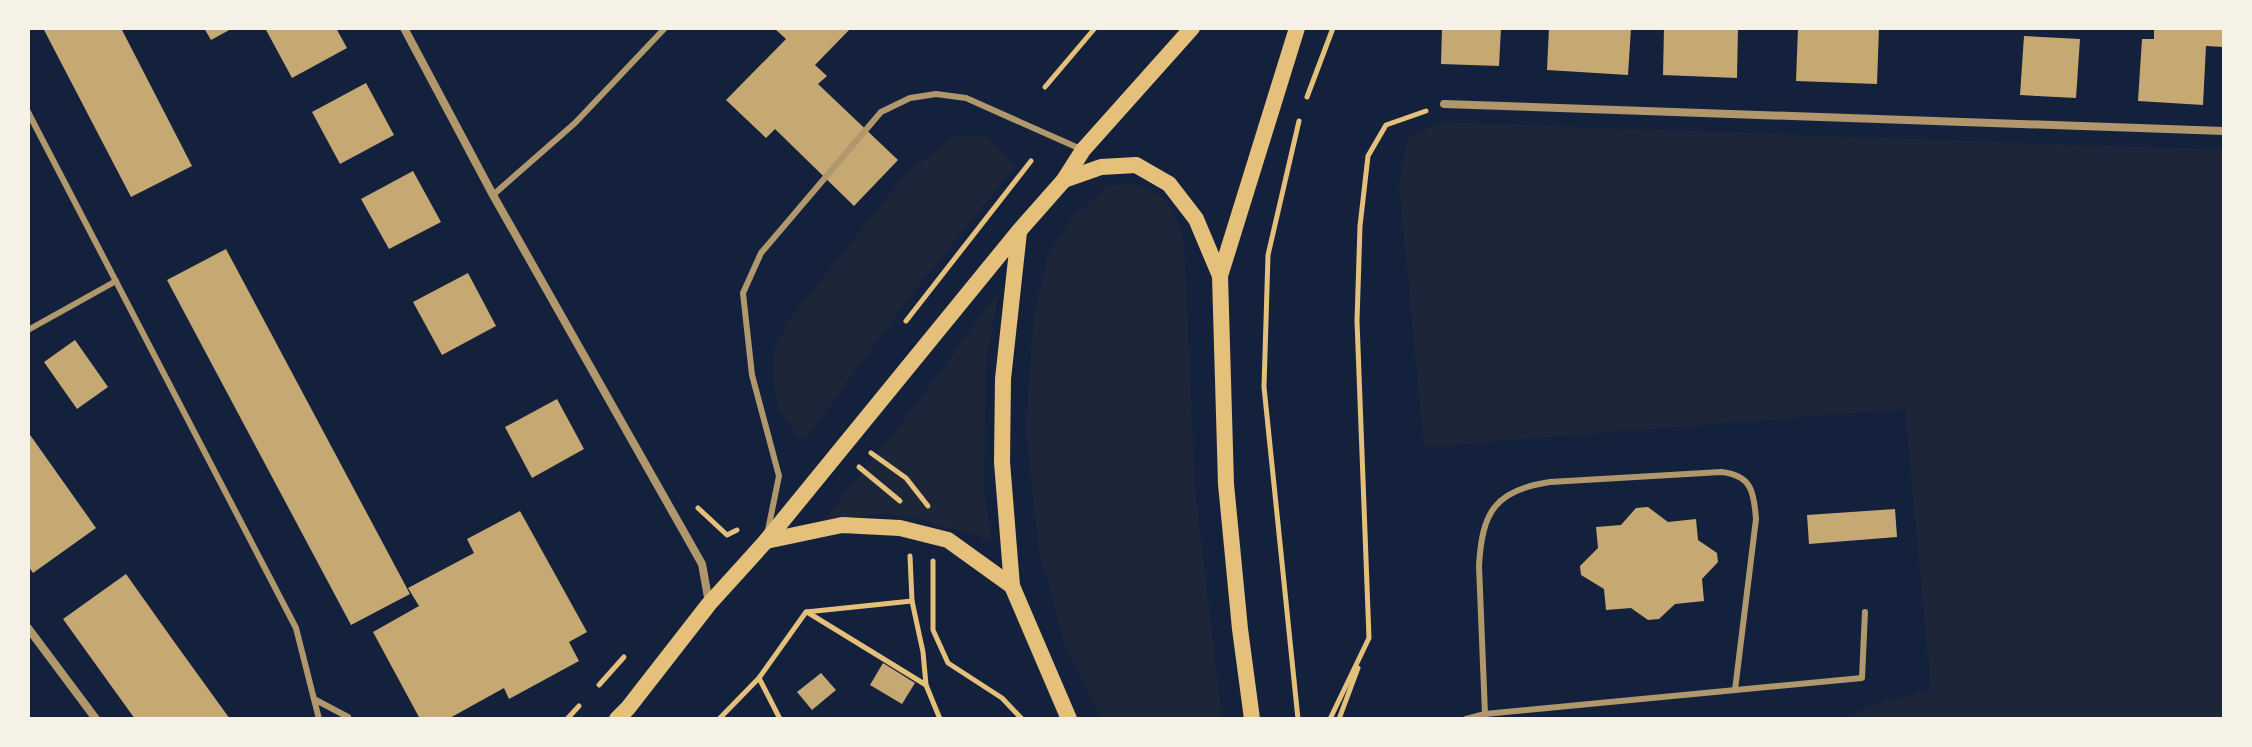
<svg xmlns="http://www.w3.org/2000/svg" width="2252" height="747" viewBox="0 0 2252 747" font-family="'Noto Sans',sans-serif">
<style>
.green{fill:#1d2539}
.building{fill:#c6a872}
.lines{fill:none;stroke-linecap:round;stroke-linejoin:round}
.path{stroke:#e5c07b;stroke-width:5}
.service{stroke:#b1986c;stroke-width:6}
.minor{stroke:#b1986c;stroke-width:8}
.secondary{stroke:#e5c07b;stroke-width:16}
</style>
<rect width="100%" height="100%" fill="#14213d"/>
<g class="green">
<path d="M1442,122l782,28v569h-387l11,-1 19,-12 64,-16 -26,-281 -481,38 -25,-263 9,-47z"/>
<path d="M956,136h30l30,30 -105,129 -103,141 -8,3 -22,-30 -4,-23 -1,-35 17,-32 119,-149z"/>
<path d="M1129,183c38,12 43,20 55,58l11,247 27,231h-121l-36,-74 -26,-94 -13,-121 7,-108 15,-68 24,-36 36,-32z"/>
<path d="M999,291l-13,69 -2,129 7,51 -77,-22 -30,-4 -61,7 79,-98z"/>
</g>
<g class="building">
<path d="M43,28h78l71,138 -61,31z"/>
<path d="M204,28h29l-22,12z"/>
<path d="M265,28h71l11,20 -55,30z"/>
<path d="M774,28h77l-36,37 12,11 -9,8 80,76 -44,46 -79,-77 -9,9 -40,-38 60,-61z"/>
<path d="M1442,28h59l-2,38 -58,-2z"/>
<path d="M1549,28h82l-3,47 -81,-5z"/>
<path d="M1664,28h74l-1,50 -74,-3z"/>
<path d="M1798,28h81l-2,56 -81,-3z"/>
<path d="M2154,28h70v19l-18,-1 -3,59 -65,-4 4,-62h12z"/>
<path d="M2024,36l56,3 -4,59 -56,-3z"/>
<path d="M366,83l28,52 -54,29 -28,-52z"/>
<path d="M413,171l28,51 -52,27 -28,-50z"/>
<path d="M226,249l184,345 -59,31 -184,-345z"/>
<path d="M468,273l28,53 -54,29 -29,-53z"/>
<path d="M75,340l33,47 -31,22 -33,-47z"/>
<path d="M557,399l27,50 -52,29 -27,-51z"/>
<path d="M28,432l68,96 -63,45 -5,-7z"/>
<path d="M1648,507l20,15 28,-3 2,21 19,13 1,9 -16,17 2,22 -29,3 -16,15 -11,1 -17,-12 -25,2 -2,-21 -23,-14 -1,-9 18,-18 -2,-21 25,-2 15,-17z"/>
<path d="M1895,509l2,28 -88,7 -2,-29z"/>
<path d="M520,511l67,121 -18,10 10,19 -70,38 -5,-11 -56,31h-28l-47,-87 46,-26 -11,-18 66,-35 -7,-14z"/>
<path d="M126,574l49,69 55,76h-95l-72,-100z"/>
<path d="M883,663l32,20 -13,21 -32,-19z"/>
<path d="M821,673l15,17 -24,20 -15,-18z"/>
</g>
<g class="lines">
<g class="path">
<path d="M1045,87l50,-59"/>
<path d="M1307,97l26,-69"/>
<path d="M906,321l125,-160"/>
<path d="M871,453l35,25 22,28"/>
<path d="M859,467l41,34"/>
<path d="M698,508l29,27 10,-5"/>
<path d="M910,556l2,45 11,51 3,33"/>
<path d="M933,561v69l15,33 54,35 20,21"/>
<path d="M807,612l119,73 14,34"/>
<path d="M599,685l25,-28"/>
<path d="M567,719l12,-13"/>
<path d="M719,719l40,-41"/>
<path d="M780,719l-21,-41 47,-66 106,-11"/>
<path d="M1298,719l-34,-332 4,-132 31,-134"/>
<path d="M1330,719l39,-81 -12,-317 3,-95 8,-70 18,-31 40,-14"/>
<path d="M1339,719l19,-51"/>
</g>
<g class="service">
<path d="M28,112l268,516 23,91"/>
<path d="M493,195l82,-72 90,-95"/>
<path d="M28,330l88,-49"/>
<path d="M768,530l11,-54 -27,-101 -9,-82 18,-40 120,-141 29,-14 26,-4 30,4 117,52"/>
<path d="M314,699l34,18"/>
<path d="M1485,714l-6,-148c3,-54 16,-76 71,-84l171,-10c30,3 33,19 35,47l-21,171"/>
<path d="M1466,719l19,-5 377,-36 3,-66"/>
</g>
<g class="minor">
<path d="M404,28l89,167 209,369 7,39"/>
<path d="M1444,104l780,27"/>
<path d="M28,628l68,91"/>
</g>
<g class="secondary">
<path d="M1064,180l37,-13 35,-2 33,19 27,35 24,57"/>
<path d="M1019,232l-16,147 -1,83 10,124 57,133"/>
<path d="M766,541l76,-16 58,3 48,12 64,46"/>
<path d="M617,719l11,-11 81,-104 57,-63 253,-310 45,-51 19,-30 109,-122"/>
<path d="M1252,719l-12,-90 -14,-145 -6,-208 77,-248"/>
</g>
</g>
<rect width="2252" height="747" fill="none" stroke="#f6f1e7" stroke-width="60"/>
</svg>
